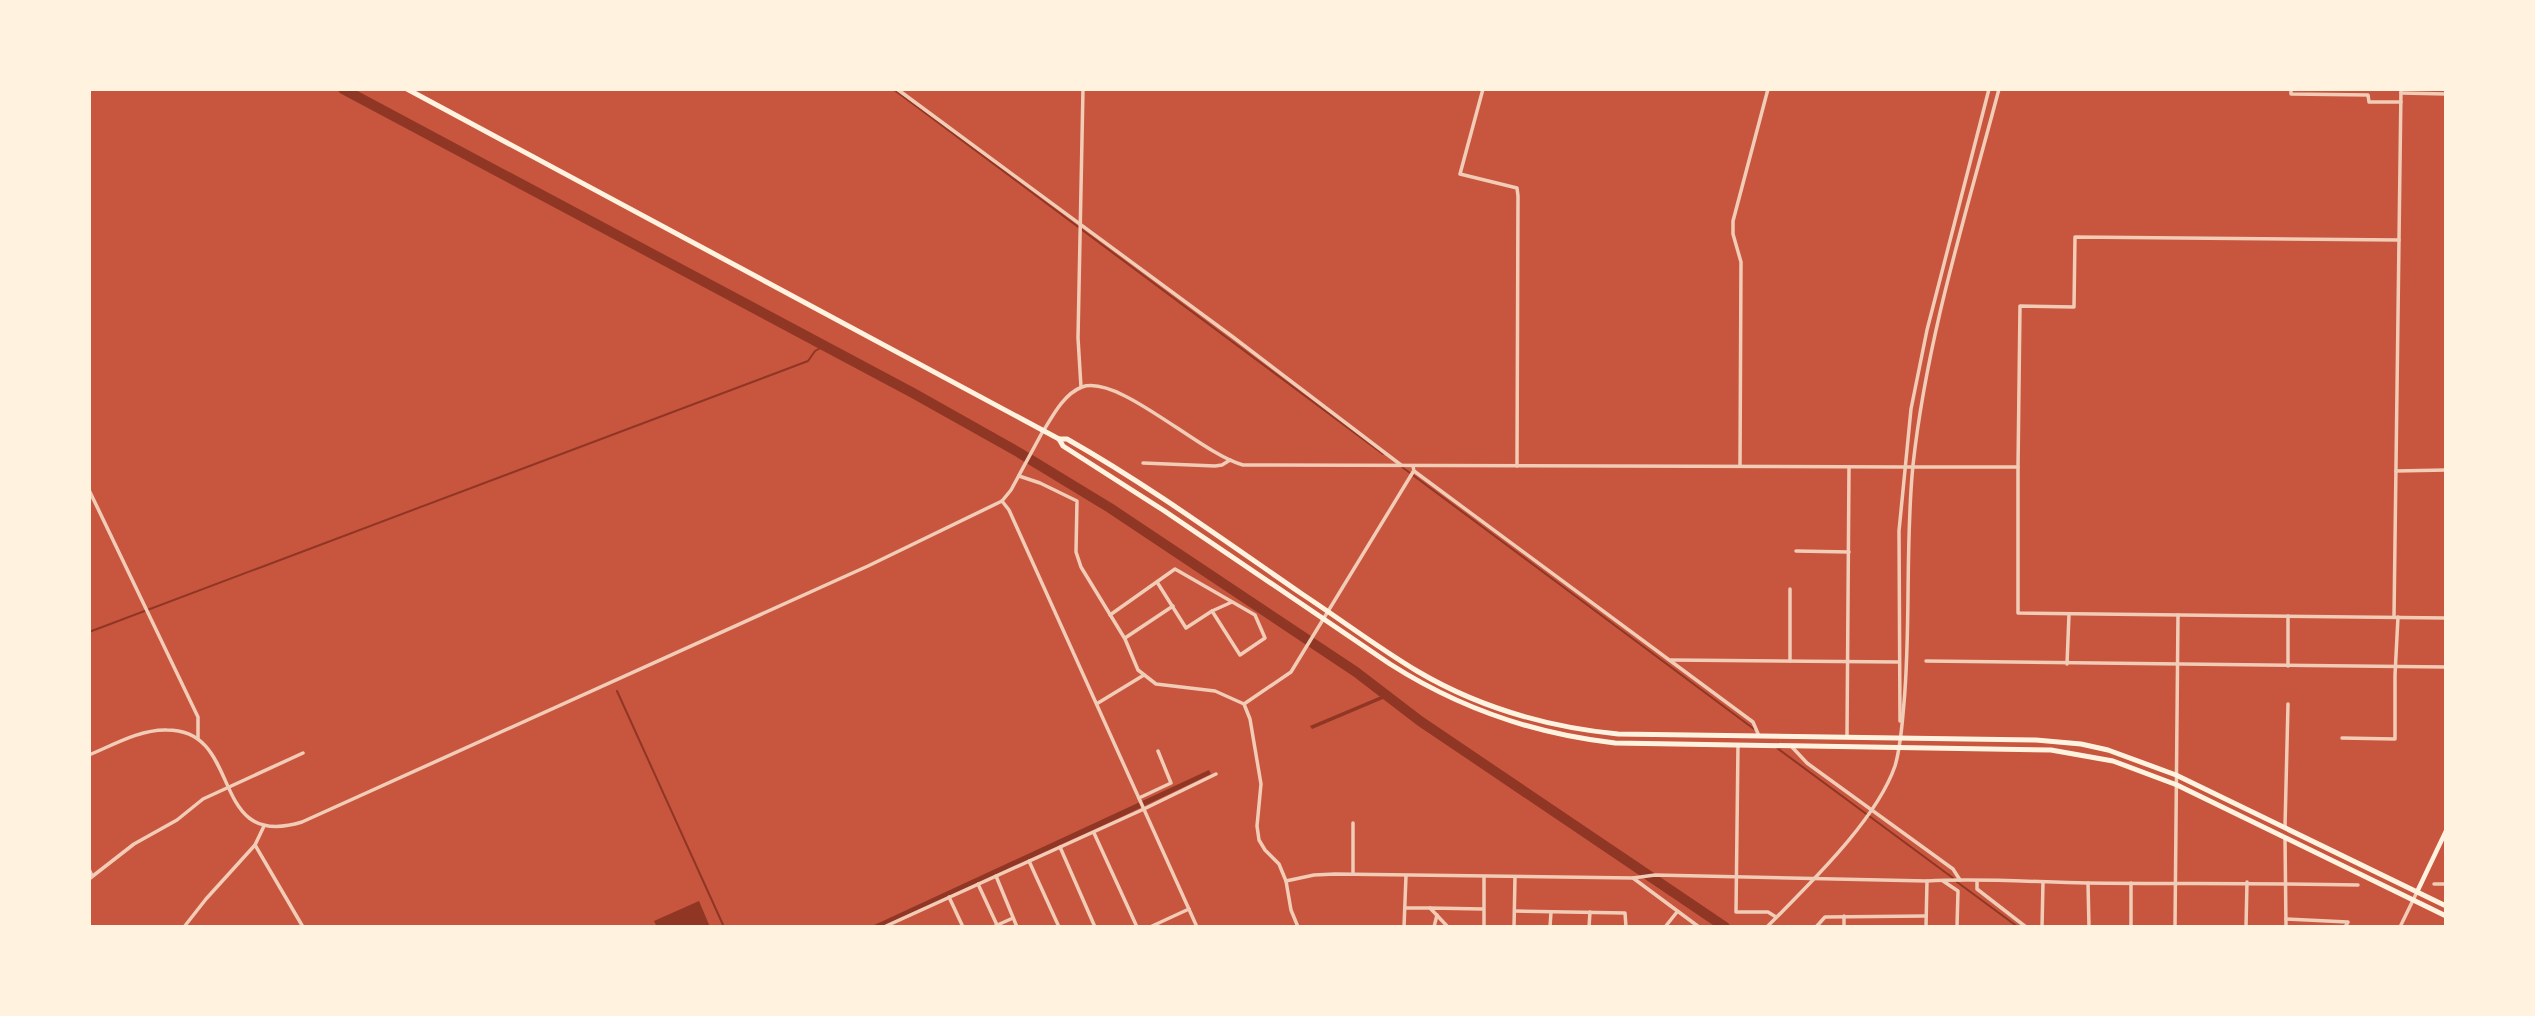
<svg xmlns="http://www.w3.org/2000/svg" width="2535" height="1016" viewBox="0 0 2535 1016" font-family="Manrope,sans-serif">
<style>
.water{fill:#8f3625}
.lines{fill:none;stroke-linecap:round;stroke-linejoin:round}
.stream{stroke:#8f3625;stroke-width:2}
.river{stroke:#8f3625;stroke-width:10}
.minor{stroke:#f1ccb7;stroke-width:3.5}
.tertiary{stroke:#f1ccb7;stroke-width:3.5}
.secondary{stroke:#fff3e0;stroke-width:4.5}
.primary{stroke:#fff3e0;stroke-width:5}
</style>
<rect width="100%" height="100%" fill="#c8553d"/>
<g class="water">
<path d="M1386,694l4,2 -78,33 -2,-3z"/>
<path d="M1209,770l2,4 -94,45 -237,108h-10z"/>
<path d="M699,901l11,26h-53l-3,-6z"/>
</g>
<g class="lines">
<g class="stream">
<path d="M893,89l490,365"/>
<path d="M1402,467l352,262"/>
<path d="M89,632l719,-271 7,-10 9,-5"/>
<path d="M617,691l107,236"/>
<path d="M1777,748l176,130"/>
<path d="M1957,882l61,45"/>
</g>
<path class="river" d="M343,89l570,304 105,59 92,56 246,164 64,49 305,206"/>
<g class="minor">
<path d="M897,89l336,248 168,128"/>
<path d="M1483,89l-23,85 57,14 1,8 -1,270"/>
<path d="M2291,89v5l77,1 1,7h32"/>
<path d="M2401,93l45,1"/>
<path d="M1081,387l-3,-49 5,-249"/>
<path d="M1044,430c9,-15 20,-36 38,-43 37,-13 119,67 161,78l662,2"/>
<path d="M1143,463l72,3 7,-1 8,-5"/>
<path d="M1413,466l1,5 339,251 6,14"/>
<path d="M1740,466l1,-204 -8,-28v-13l35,-132"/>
<path d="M2018,467l2,-161 54,1 1,-70 324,3"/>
<path d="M2396,471l50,-1"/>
<path d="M1019,476l21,7 37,18 -1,51 5,15 44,72 13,31 18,14 59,7 29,13 6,15 11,65 -4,42 2,14 6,10 14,14 7,17 5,29 7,17"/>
<path d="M89,490l109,227v21"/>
<path d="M1002,501l7,9 188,417"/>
<path d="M1796,551l53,1"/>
<path d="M1157,582l29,46 26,-17"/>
<path d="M1790,589v72"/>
<path d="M1110,615l65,-46 80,46 10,23 -25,17 -28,-44 20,-9"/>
<path d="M2288,616v50"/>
<path d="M2394,617l7,-528"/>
<path d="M1125,638l48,-32"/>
<path d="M1671,660l228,2"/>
<path d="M1926,661l520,6"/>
<path d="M2067,664l2,-50"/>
<path d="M1098,703l46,-28"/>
<path d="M1244,704l47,-32 122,-200"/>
<path d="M1847,737l2,-270"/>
<path d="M2342,738l53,1v-64l3,-58"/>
<path d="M1738,745l-2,167h32l8,5"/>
<path d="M1792,747l15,16 146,106 7,11"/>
<path d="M1139,798l32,-15 -13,-32"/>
<path d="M2285,827l3,-123"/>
<path d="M1094,833l43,94"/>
<path d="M2285,838l1,89"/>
<path d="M1060,847l35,80"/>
<path d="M1029,861l30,66"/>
<path d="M89,869l3,7"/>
<path d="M1353,874v-51"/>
<path d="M996,876l21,51"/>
<path d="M1633,878l66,49"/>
<path d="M89,879l45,-35 43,-24 26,-21 100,-46"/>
<path d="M1286,881l28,-6 21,-1 298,4 22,-3 272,6c53,-3 107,1 160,2 90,1 181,0 271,2"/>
<path d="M1943,881l15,10 -1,36"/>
<path d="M1977,881v8l49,38"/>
<path d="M2088,883l1,44"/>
<path d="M978,884l19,41"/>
<path d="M2434,884h12"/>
<path d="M949,897l14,30"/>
<path d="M1405,908h25"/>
<path d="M1515,911l110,2 1,14"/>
<path d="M1844,916v11"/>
<path d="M2286,919l62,3 -3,5"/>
<path d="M184,927l22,-28 49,-54"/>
<path d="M884,927l260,-118 72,-35"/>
<path d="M993,927l20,-9"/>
<path d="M1150,927l39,-18"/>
<path d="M1404,927l2,-51"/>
<path d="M1434,927l3,-12"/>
<path d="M1448,927l-18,-19 53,1"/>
<path d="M1484,927v-50"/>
<path d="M1514,927l1,-50"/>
<path d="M1550,927l1,-15"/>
<path d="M1589,927l1,-15"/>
<path d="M1665,927l12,-15"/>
<path d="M1816,927l9,-10 101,-1"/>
<path d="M1926,927l1,-46"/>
<path d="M2042,927l1,-45"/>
<path d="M2131,927v-44"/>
<path d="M2175,927l3,-312"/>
<path d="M2246,927l1,-45"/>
</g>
<g class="tertiary">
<path d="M1905,467h113v146l428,5"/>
<path d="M1900,721l-1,-190 12,-122 16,-79 62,-241"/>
<path d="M89,755c24,-10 52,-26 78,-25 78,0 40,121 135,92l566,-256 134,-65 9,-11 32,-59"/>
<path d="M264,826l-9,19 48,82"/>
<path d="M1767,927c41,-42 109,-106 128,-161 6,-20 7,-42 9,-63 7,-79 1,-158 9,-238 14,-128 53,-251 86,-376"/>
<path d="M2400,927l17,-35"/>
</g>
<path class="secondary" d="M2417,892l29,-61"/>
<g class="primary">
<path d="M407,89l652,350 4,7 100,64 227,154c69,44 144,70 225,79l436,7 62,11 64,24 269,131"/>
<path d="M1059,439h8c81,46 158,102 235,155 38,25 75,53 115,77 61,36 130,56 201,63l418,6 45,4 27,6 68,25 270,131"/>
</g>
</g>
<rect width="2535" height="1016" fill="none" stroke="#fff3e0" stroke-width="182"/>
</svg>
